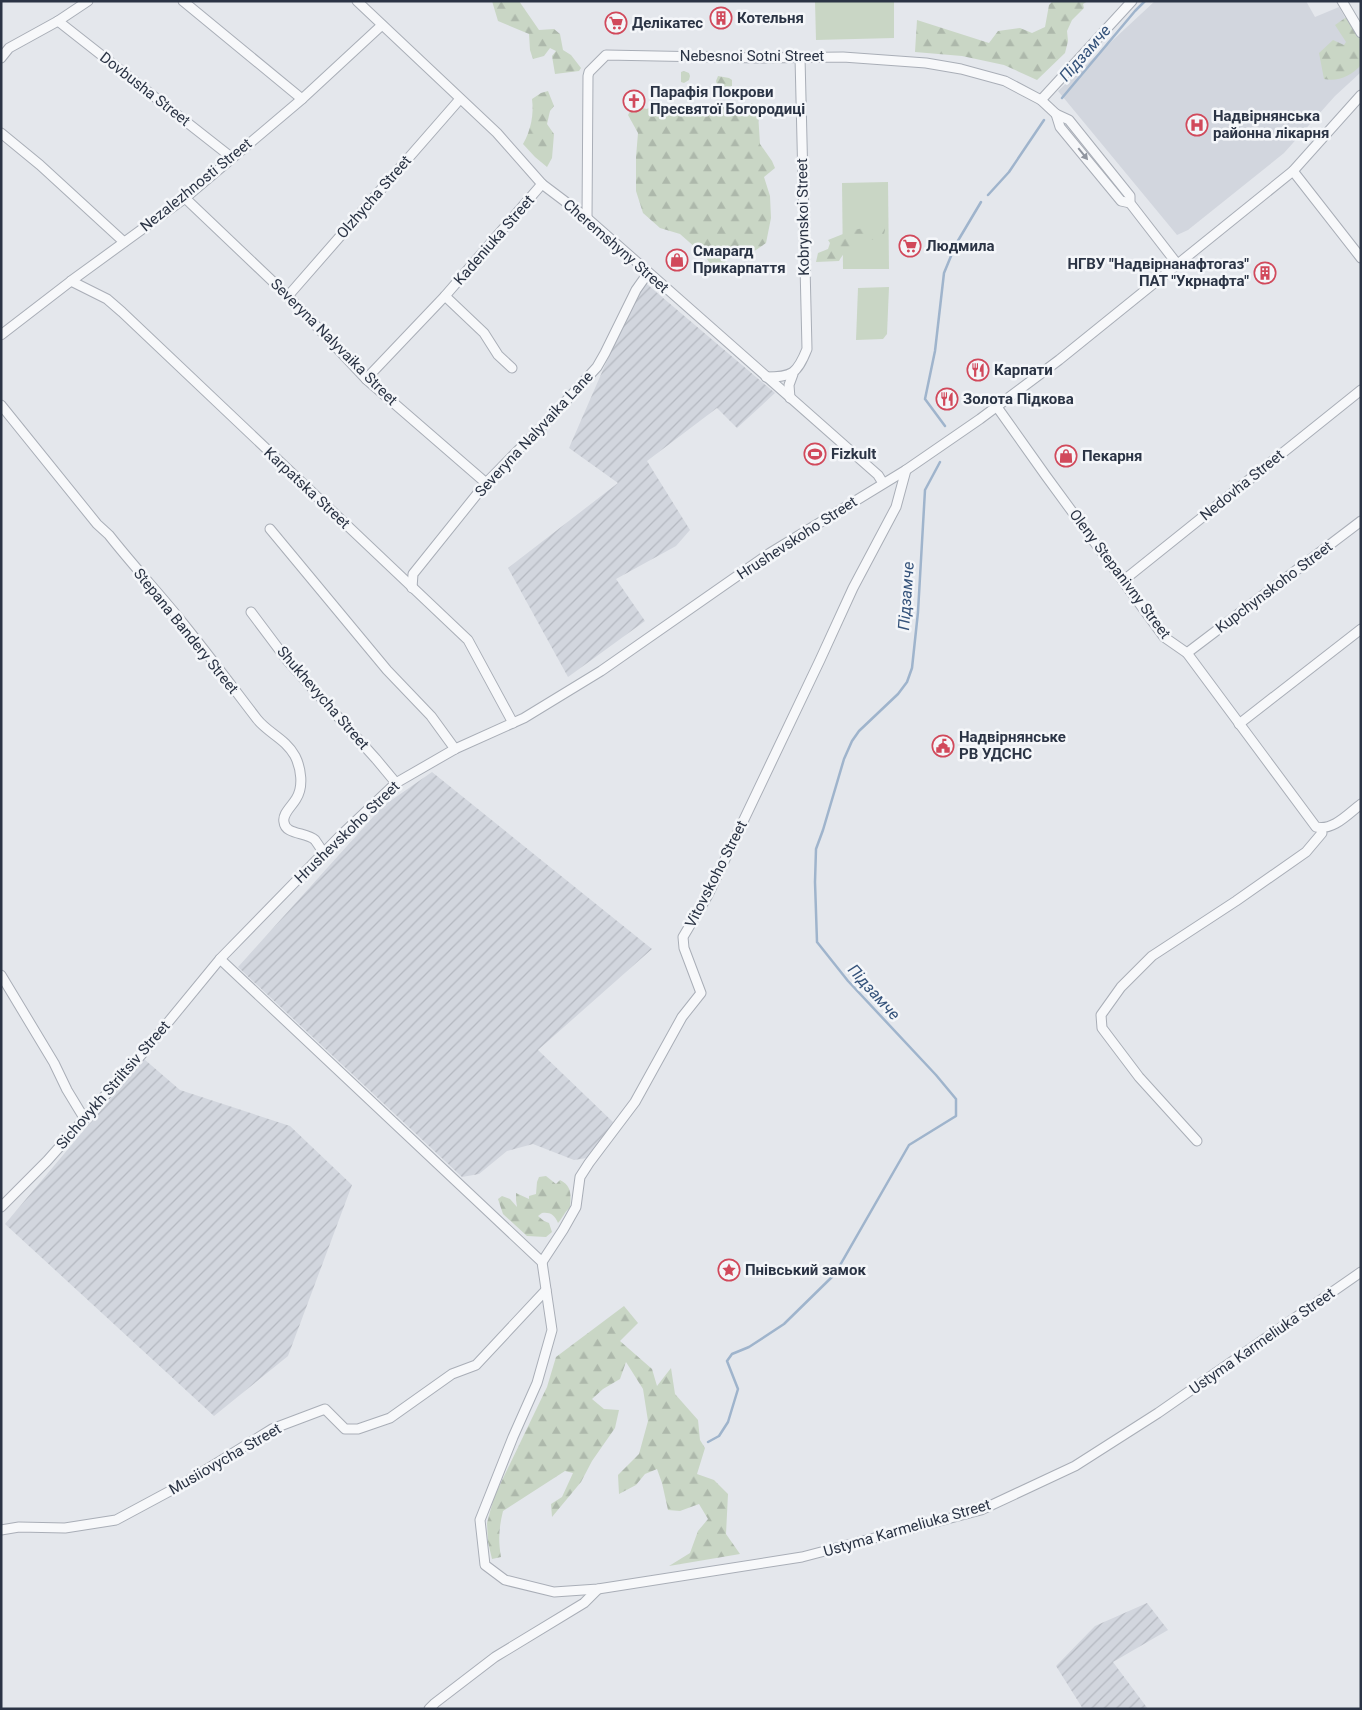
<svg xmlns="http://www.w3.org/2000/svg" width="1362" height="1710" viewBox="0 0 1362 1710" font-family="Roboto,sans-serif">
<style>
.built{fill:#d2d6de}
.industrial{fill:url(#industrial-furrows)}
.green{fill:#c9d6c5}
.forest{fill:url(#forest-firs)}
.lines{fill:none;stroke-linecap:round;stroke-linejoin:round}
.stream{stroke:#9fb4cc;stroke-width:2.5}
.minor-casing{stroke:#a9aeb7;stroke-width:11}
.minor{stroke:#f7f8fa;stroke-width:9}
.oneway{fill:#9196a0}
.labels{text-anchor:middle;dominant-baseline:central;stroke-width:5;stroke-linejoin:round;paint-order:stroke}
.poi-label{font-size:15px;font-weight:bold;fill:#2b3445;stroke:#f4f6f9;text-anchor:start}
.street-label{font-size:15px;fill:#2b3445;stroke:#f4f6f9}
.water-label{font-size:16px;font-style:italic;fill:#34527a;stroke:#f4f6f9}
</style>
<defs>
<pattern id="industrial-furrows" width="10" height="10" patternUnits="userSpaceOnUse" patternTransform="scale(1.25)"><rect width="10" height="10" fill="#d2d6de"/><path d="M-1 1l2-2M0 10L10 0M9 11l2-2" fill="none" stroke="#b4b8c0"/></pattern>
<pattern id="forest-firs" width="22" height="20" patternUnits="userSpaceOnUse" patternTransform="scale(1.25)"><rect width="22" height="20" fill="#c9d6c5"/><path d="M5 1l3.5 6h-7zM16 11l3.5 6h-7z" fill="#adb8ab"/></pattern>
</defs>
<rect width="100%" height="100%" fill="#e4e7ec"/>
<path class="built" d="M1155,1h151l9,16 24,-10 22,39 -1,27 -25,23 -51,57 -96,77 -11,5 -119,-144z"/>
<g class="industrial">
<path d="M642,280l133,113 -38,35 -20,-20 -70,53 43,69 -14,16 -60,33 29,42 -77,56 -60,-109 110,-85 -49,-35z"/>
<path d="M432,772l220,177 -114,101 76,73 -27,35 -13,2 -41,-16 -26,7 -28,23 -17,3 -224,-210 145,-161z"/>
<path d="M144,1059l36,31 110,36 62,59 -64,171 -74,60 -209,-192z"/>
<path d="M1147,1603l21,27 -55,32 35,47h-65l-27,-43 39,-40z"/>
</g>
<g class="green">
<path d="M815,1h79v37l-78,2z"/>
<path d="M888,182l1,87h-46l-1,-86z"/>
<path d="M889,287l-2,47 -4,5 -27,1 2,-52z"/>
</g>
<g class="forest">
<path d="M492,1h27l20,29 15,-1 6,5 3,16 8,5 10,13 -2,3 -24,3 -3,-18 4,-5 -6,-3 -6,8 -11,3 -3,-9 -1,-16 -31,-13z"/>
<path d="M1053,1h35l-5,3 1,4 -12,12 -5,11 1,10 -3,12 -28,27 -33,-15 -42,-9 -47,-4 2,-32 72,23 9,-12 22,-3 12,5 13,-6 4,-22z"/>
<path d="M1348,16l13,25v24c-10,11 -23,17 -37,14l-5,-26 14,-13 11,5 2,-3 -11,-17z"/>
<path d="M684,71l5,2 1,3 -1,4 -5,3 -3,-1v-10z"/>
<path d="M718,76l11,2 3,2v6l-8,1 -7,-2 -1,-4z"/>
<path d="M548,91l6,15 -4,5 -3,13 7,10 -2,24 -5,9 -12,-10 -12,-13c8,-14 11,-30 9,-45l9,-6z"/>
<path d="M752,103l6,10 2,31 12,17 3,7 -11,9 6,19 1,22 -5,25 -13,9 -19,-2 -17,24 -12,-18 -25,-22 -20,-6 -17,-15 -7,-22v-34l2,-24 -10,-18 5,-9 14,3 6,-4 96,2z"/>
<path d="M884,221l1,9 -2,8c-7,2 -11,1 -17,2 -5,1 -7,5 -11,7 -8,4 -11,5 -16,14l-23,1 2,-9 10,-4 2,-6 -2,-3 25,-10 11,-2 9,-5z"/>
<path d="M546,1176l10,8 4,-4c12,6 11,15 10,28 -6,4 -7,10 -12,15 -3,-8 -8,-11 -16,-10l-4,3 6,5 5,2 3,9 -6,5 -19,-1 -24,-22 -5,-15 4,-3 8,3 7,8 -1,-7v-7l13,6v-3l7,-2 1,-12 2,-5z"/>
<path d="M624,1306l14,17 -18,18 32,28 5,17 14,-18 4,26 23,26 2,20 5,8 -8,26 17,6 14,14 -2,40 14,20 -71,12 21,-13 8,-22 10,-12 -9,-15 -19,7 -12,-1 -6,-27 -5,-14 -12,5 -9,11 -17,9 -1,-19 21,-21 9,-33 -5,-32 -17,-27 -6,17 -17,10 -11,10 12,10 15,1 -4,18 -23,33 -11,21 -29,35 -1,-13 11,-7 11,-24 -8,-2 -62,40c-4,16 -5,29 -2,46l-9,2 -4,-17 -1,-19 7,-26 53,-110 9,-30z"/>
</g>
<g class="lines">
<g class="stream">
<path d="M1062,98l73,-87 10,-10"/>
<path d="M988,195l21,-23 35,-52"/>
<path d="M945,426l-20,-27 10,-48 9,-78 12,-29 25,-42"/>
<path d="M708,1442l11,-6 9,-14 10,-33 -11,-28 5,-7 17,-7 35,-23 51,-50 74,-129 47,-29v-17l-20,-24 -88,-94 -31,-39 -2,-60 1,-33 7,-19 21,-71 8,-18 7,-10 39,-37 9,-12 5,-14 6,-56 7,-122 15,-28"/>
</g>
<g class="minor-casing">
<g id="minor">
<path d="M183,1l119,98"/>
<path d="M357,1l140,132 45,51 45,34 291,257 5,8"/>
<path d="M1342,1l19,32"/>
<path d="M58,21l173,136"/>
<path d="M1,58l8,-10 49,-27 30,-20"/>
<path d="M1041,100l91,-99"/>
<path d="M1056,114l4,13 61,74 9,2"/>
<path d="M1,133l39,32 84,77"/>
<path d="M1293,171l68,87"/>
<path d="M185,198l103,98 78,83 120,104"/>
<path d="M587,218l1,-142 1,-4 17,-17 153,3 84,-1 83,6 35,6 44,12 36,19 15,14 13,6 61,76v7l48,62"/>
<path d="M71,281l36,18 15,13 346,328 45,83"/>
<path d="M288,296l172,-197"/>
<path d="M445,296l39,37 14,22 14,13"/>
<path d="M1,335l70,-54 114,-83 117,-99 80,-74"/>
<path d="M766,377c26,0 31,-3 41,-28l-7,-292"/>
<path d="M366,379l79,-83 97,-112"/>
<path d="M790,398l-1,-13 4,-11"/>
<path d="M1,405l96,119 12,11c22,28 46,54 69,82 27,33 53,68 79,102 11,14 29,20 38,37 6,12 9,31 1,43 -4,7 -14,15 -12,23 1,13 23,10 31,18 3,4 6,9 8,13"/>
<path d="M997,407l49,69 118,161 23,16 129,174c17,4 32,-13 45,-23"/>
<path d="M270,529l117,141 44,46 24,33"/>
<path d="M1124,580l237,-190"/>
<path d="M412,588l1,-14 73,-91 70,-71 41,-45 8,-14 31,-63 12,-17"/>
<path d="M251,612l36,48 89,99 20,24"/>
<path d="M1187,653l174,-132"/>
<path d="M1239,724l122,-95"/>
<path d="M220,959l322,303 10,68 -15,53 -24,54 -33,83 5,45 20,15 49,12 44,-3 204,-32 179,-47 94,-44 83,-53 203,-141"/>
<path d="M1,975l53,88 13,27 17,28"/>
<path d="M1197,1141l-58,-64 -37,-49 -1,-13 20,-28 31,-31 84,-55 70,-49 16,-19"/>
<path d="M1,1207l46,-46 95,-107 78,-95 120,-123 56,-53 59,-34 69,-31 77,-47 169,-118 136,-83 74,-51 79,-59 234,-189 68,-76"/>
<path d="M542,1262l21,-32 13,-23 4,-30 9,-14 46,-61 47,-85 19,-24 -17,-45 -1,-11 25,-42 112,-235 33,-72 43,-81 10,-37"/>
<path d="M1,1530l18,-3 46,1 51,-8 67,-36 89,-55 53,-20 20,20h13l32,-11 62,-44 24,-9 70,-75"/>
<path d="M429,1709l6,-6 60,-46 89,-54 14,-14"/>
</g>
</g>
<use href="#minor" class="minor"/>
</g>
<defs><path id="oneway-solid" d="M-6-.8H1V-3.2L6.5 0L1 3.2V.8H-6Z" transform="scale(1.25)"/></defs>
<use class="oneway" href="#oneway-solid" transform="translate(1083 154) rotate(51)"/>
<defs>
<g id="building-ring" transform="scale(1.125)"><circle r="9.5" fill="#f4f6f9" stroke="#d1495b" stroke-width="1.5"/><path d="M-4-6H4V6H1V3H-1V6H-4ZM-2.5-4.3h1.7v1.8h-1.7ZM.8-4.3h1.7v1.8H.8ZM-2.5-1h1.7V.8h-1.7ZM.8-1h1.7V.8H.8Z" fill="#d1495b"/></g>
<g id="supermarket-ring" transform="scale(1.125)"><circle r="9.5" fill="#f4f6f9" stroke="#d1495b" stroke-width="1.5"/><path d="M-6-5.5h2.5l.6 2H6L4.5 2H-2.5L-4.4-4H-6ZM-1.5 3.2a1.3 1.3 0 1 0 .1 0ZM3 3.2a1.3 1.3 0 1 0 .1 0Z" fill="#d1495b"/></g>
<g id="church-ring" transform="scale(1.125)"><circle r="9.5" fill="#f4f6f9" stroke="#d1495b" stroke-width="1.5"/><path d="M-1.2-6h2.4v3.5h3.3v2.4h-3.3V6h-2.4V-.1h-3.3v-2.4h3.3Z" fill="#d1495b"/></g>
<g id="hospital-ring" transform="scale(1.125)"><circle r="9.5" fill="#f4f6f9" stroke="#d1495b" stroke-width="1.5"/><path d="M-5-5h3v3.5h4V-5h3V5h-3V1.5h-4V5h-3Z" fill="#d1495b"/></g>
<g id="shop-ring" transform="scale(1.125)"><circle r="9.5" fill="#f4f6f9" stroke="#d1495b" stroke-width="1.5"/><path d="M-5-2.5h2.3a2.7 3.5 0 0 1 5.4 0H5L5.5 6h-11ZM-1.5-2.5h3a1.5 2.3 0 0 0-3 0Z" fill="#d1495b"/></g>
<g id="restaurant-ring" transform="scale(1.125)"><circle r="9.5" fill="#f4f6f9" stroke="#d1495b" stroke-width="1.5"/><path d="M-5-6h1v4h1v-4h1v4h1v-4h1v5L-1.5 .5V6h-2V.5L-5-1ZM5-6V6H3V1.5H1.5Q1.5-4 5-6Z" fill="#d1495b"/></g>
<g id="stadium-ring" transform="scale(1.125)"><circle r="9.5" fill="#f4f6f9" stroke="#d1495b" stroke-width="1.5"/><path d="M0-5a6.5 5 0 1 0 0 10a6.5 5 0 1 0 0-10ZM-3.5-1.8h7v3.6h-7Z" fill="#d1495b"/></g>
<g id="civic-ring" transform="scale(1.125)"><circle r="9.5" fill="#f4f6f9" stroke="#d1495b" stroke-width="1.5"/><path d="M-.6-6.5H3V-4.5H.6V-3L4-1V1h2V6H-6V1h2V-1L-.6-3ZM-1.2 2.5V6h2.4V2.5Z" fill="#d1495b"/></g>
<g id="sight-ring" transform="scale(1.125)"><circle r="9.5" fill="#f4f6f9" stroke="#d1495b" stroke-width="1.5"/><path d="M0-6L1.8-2.2L6-1.7L2.9 1.2L3.7 5.4L0 3.3L-3.7 5.4L-2.9 1.2L-6-1.7L-1.8-2.2Z" fill="#d1495b"/></g>
</defs>
<g fill-rule="evenodd">
<use href="#building-ring" x="721" y="18"/>
<use href="#supermarket-ring" x="616" y="23"/>
<use href="#church-ring" x="634" y="101"/>
<use href="#hospital-ring" x="1197" y="125"/>
<use href="#supermarket-ring" x="910" y="246"/>
<use href="#shop-ring" x="677" y="260"/>
<use href="#building-ring" x="1265" y="273"/>
<use href="#restaurant-ring" x="978" y="370"/>
<use href="#restaurant-ring" x="947" y="399"/>
<use href="#stadium-ring" x="815" y="454"/>
<use href="#shop-ring" x="1066" y="456"/>
<use href="#civic-ring" x="943" y="746"/>
<use href="#sight-ring" x="729" y="1270"/>
</g>
<g class="labels">
<g class="poi-label">
<text x="737" y="18">Котельня</text>
<text x="632" y="23">Делікатес</text>
<text x="650" y="92">Парафія Покрови<tspan x="650" dy="17">Пресвятої Богородиці</tspan></text>
<text x="1213" y="116">Надвірнянська<tspan x="1213" dy="17">районна лікарня</tspan></text>
<text x="926" y="246">Людмила</text>
<text x="693" y="251">Смарагд<tspan x="693" dy="17">Прикарпаття</tspan></text>
<text x="1249" y="264" text-anchor="end">НГВУ "Надвірнанафтогаз"<tspan x="1249" dy="17">ПАТ "Укрнафта"</tspan></text>
<text x="994" y="370">Карпати</text>
<text x="963" y="399">Золота Підкова</text>
<text x="831" y="454">Fizkult</text>
<text x="1082" y="456">Пекарня</text>
<text x="959" y="737">Надвірнянське<tspan x="959" dy="17">РВ УДСНС</tspan></text>
<text x="745" y="1270">Пнівський замок</text>
</g>
<g class="street-label">
<text x="752" y="56">Nebesnoi Sotni Street</text>
<text transform="translate(145 89) rotate(38)">Dovbusha Street</text>
<text transform="translate(196 185) rotate(-39)">Nezalezhnosti Street</text>
<text transform="translate(374 197) rotate(-49)">Olzhycha Street</text>
<text transform="translate(803 217) rotate(-91)">Kobrynskoi Street</text>
<text transform="translate(494 240) rotate(-49)">Kadeniuka Street</text>
<text transform="translate(616 246) rotate(41)">Cheremshyny Street</text>
<text transform="translate(334 342) rotate(45)">Severyna Nalyvaika Street</text>
<text transform="translate(534 434) rotate(-47)">Severyna Nalyvaika Lane</text>
<text transform="translate(1242 485) rotate(-39)">Nedovha Street</text>
<text transform="translate(307 488) rotate(43)">Karpatska Street</text>
<text transform="translate(797 538) rotate(-33)">Hrushevskoho Street</text>
<text transform="translate(1120 574) rotate(53)">Oleny Stepanivny Street</text>
<text transform="translate(1274 587) rotate(-37)">Kupchynskoho Street</text>
<text transform="translate(186 631) rotate(51)">Stepana Bandery Street</text>
<text transform="translate(323 698) rotate(49)">Shukhevycha Street</text>
<text transform="translate(347 832) rotate(-44)">Hrushevskoho Street</text>
<text transform="translate(716 874) rotate(-63)">Vitovskoho Street</text>
<text transform="translate(113 1085) rotate(-49)">Sichovykh Striltsiv Street</text>
<text transform="translate(1262 1341) rotate(-35)">Ustyma Karmeliuka Street</text>
<text transform="translate(225 1459) rotate(-30)">Musiiovycha Street</text>
<text transform="translate(907 1528) rotate(-16)">Ustyma Karmeliuka Street</text>
</g>
<g class="water-label">
<text transform="translate(1085 53) rotate(-49)">Підзамче</text>
<text transform="translate(906 596) rotate(-86)">Підзамче</text>
<text transform="translate(874 992) rotate(48)">Підзамче</text>
</g>
</g>
<rect width="1362" height="1710" fill="none" stroke="#2b3445" stroke-width="5"/>
</svg>
